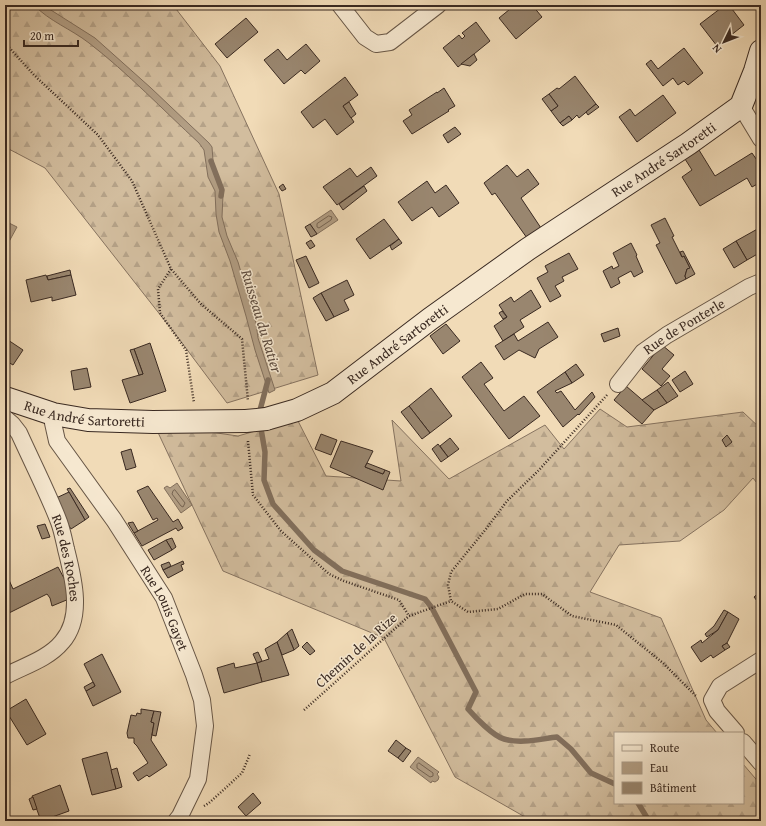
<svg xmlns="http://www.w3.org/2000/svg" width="766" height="826" viewBox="0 0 766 826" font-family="'Gentium Book Plus',serif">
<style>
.forest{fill:url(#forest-firs);stroke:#867360}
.water{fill:#b29e84;stroke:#826f5c}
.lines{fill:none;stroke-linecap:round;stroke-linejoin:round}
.shore{stroke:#766452;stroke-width:1}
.stream{stroke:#826f5c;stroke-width:5.5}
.building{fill:#99866f;stroke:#392921}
.street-casing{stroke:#675646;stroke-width:18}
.secondary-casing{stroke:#392921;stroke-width:24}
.path{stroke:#392921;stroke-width:2.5;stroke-dasharray:1 2;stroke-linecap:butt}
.street{stroke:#f6e8d0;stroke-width:16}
.secondary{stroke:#f6e8d0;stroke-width:22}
.secondary-bridge-casing{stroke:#392921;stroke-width:24;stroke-linecap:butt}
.secondary-bridge{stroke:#f6e8d0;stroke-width:22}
.labels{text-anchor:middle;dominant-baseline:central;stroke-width:3;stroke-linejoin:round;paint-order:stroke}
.street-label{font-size:14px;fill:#392921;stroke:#f6e8d0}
.water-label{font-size:15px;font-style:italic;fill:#5d4c3f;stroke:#f6e8d0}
</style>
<defs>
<pattern id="forest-firs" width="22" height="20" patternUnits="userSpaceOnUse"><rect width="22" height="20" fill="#d2bd9e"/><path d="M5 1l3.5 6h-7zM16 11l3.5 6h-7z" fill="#b5a288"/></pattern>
</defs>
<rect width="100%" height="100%" fill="#f1dbb7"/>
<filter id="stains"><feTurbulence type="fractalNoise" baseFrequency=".005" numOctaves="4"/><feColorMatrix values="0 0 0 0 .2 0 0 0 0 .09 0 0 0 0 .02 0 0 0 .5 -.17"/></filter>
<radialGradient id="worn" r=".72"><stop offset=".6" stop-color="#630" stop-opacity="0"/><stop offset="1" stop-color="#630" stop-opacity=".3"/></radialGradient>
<g class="forest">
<path d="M5,5h168l47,61 59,128 39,181 -91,28 -51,-68 -131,-167 -40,-21z"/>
<path d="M600,409l27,18 116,-15 18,17v59l-8,-10 -29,32 -44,31 -61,4 -29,47 71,26 45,102 11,13h-102v70h128v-39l18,21v36h-229l-77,-44 -71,-139 -161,-67 -69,-147 84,12 59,-17 29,57 75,5 -9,-61 57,59 96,-54 19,24z"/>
</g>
<g class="water">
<path d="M34,5h9l52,33 56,50 58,55 3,4 2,27 9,21 -1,22 5,19 11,26 18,61 2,15 17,52 -6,3 -14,-43 -9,-34 -16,-55 -11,-29 -3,-18 -1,-23 -7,-14 -4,-27 -5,-7c-36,-33 -71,-70 -110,-100 -18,-14 -40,-22 -55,-38z"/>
<path d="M331,210l7,10 -21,14 -7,-10z"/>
<path d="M5,221l12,6 -12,22z"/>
<path d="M177,483l15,22 -11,8 -17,-25 3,-2 3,2z"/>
<path d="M418,757l21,15 -2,2 2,3 -1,3 -3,2 -3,-1 -1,2 -21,-16z"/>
</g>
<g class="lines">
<g class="shore">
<path d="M329,216l3,1 -1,3 -12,8 -2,-1v-3z"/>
<path d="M175,490l10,13 -2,4 -2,-1 -9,-12 1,-3z"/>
<path d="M419,763l14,10v3l-3,1 -13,-9v-3z"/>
</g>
<g class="stream">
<path d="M211,161l11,29 -1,6"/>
<path d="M259,414l9,-34"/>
<path d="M260,423l5,29 -1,28 9,24 41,46 28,21 83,28 7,9 44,84 -8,17c7,8 25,27 36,30 17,5 36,0 53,-2l14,12 20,24 24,11"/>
<path d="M638,803l11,18"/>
</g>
</g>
<g class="building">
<path d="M515,5h17l10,12 -26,22 -17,-21z"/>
<path d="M725,5h4l15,20 -27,21 -17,-22z"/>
<path d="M246,18l12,14 -31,26 -12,-14z"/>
<path d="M476,22l14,19 -32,26 -15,-19 16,-13 3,4 3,-3 -3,-3z"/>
<path d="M306,44l14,17 -15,13 -4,-4 -17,14 -20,-24 14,-11 9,11z"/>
<path d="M684,48l19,25 -15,12 -4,-4 -6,4 -5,-7 -10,8 -17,-22 5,-4 7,9z"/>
<path d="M474,54l3,6 -7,6 -9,-2z"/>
<path d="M575,76l21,28 -17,14 -2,-3 -5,5 -3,-4 -9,7 -9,-12 7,-5 -9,-12 8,-6 2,1z"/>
<path d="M345,77l13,18 -15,11 11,16 -17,13 -12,-16 -12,9 -12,-16z"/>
<path d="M444,88l11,18 -7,4 1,1 -37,23 -9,-13 9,-6 -3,-5 28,-18v1z"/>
<path d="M549,94l9,12 -7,5 -9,-12z"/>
<path d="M663,95l13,18 -39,29 -18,-25 11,-8 5,7z"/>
<path d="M349,102l7,12 -5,4 -8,-12z"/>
<path d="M596,104l3,3 -11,8 -2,-3z"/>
<path d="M569,116l3,4 -9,6 -3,-3z"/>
<path d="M455,127l6,7 -13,9 -5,-8z"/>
<path d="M699,150l16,26 37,-23 9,13v16l-9,5 -5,-9 -47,28 -18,-29 10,-7 -7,-11z"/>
<path d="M507,165l10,12 11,-8 11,15 -18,14 20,30 -14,10 -32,-45 -3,2 -8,-12z"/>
<path d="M371,167l6,9 -40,29 -14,-18 27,-19 7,9z"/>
<path d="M427,181l8,12 11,-8 13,18 -20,14 -7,-10 -20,14 -14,-19z"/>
<path d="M283,184l3,5 -4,2 -3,-4z"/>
<path d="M364,186l3,5 -24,19 -4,-6z"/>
<path d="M665,218l9,18 -2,1 10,20 2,-1 6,12 -3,1 -2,7 1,3 -10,5 -20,-39 4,-2 -9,-18z"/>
<path d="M384,219l15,20 -29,20 -14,-20z"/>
<path d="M310,224l7,10 -6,3 -6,-10z"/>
<path d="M761,227v25l-14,8 -11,-19z"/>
<path d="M399,239l3,4 -10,7 -2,-4z"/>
<path d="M311,240l4,6 -5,3 -4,-6z"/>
<path d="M736,241l11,19 -13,8 -11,-19z"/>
<path d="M631,243l6,12 -1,1 7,16 -9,5 -3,-6 -13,7 2,5 -9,5 -8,-17 9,-5 1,3 6,-3 -6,-13z"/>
<path d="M683,251l12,23 -9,5 -1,-3 2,-7 3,-1 -6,-12 -2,1 -2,-5z"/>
<path d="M569,253l9,16 -16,8 2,4 -9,5 6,10 -11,6 -13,-24 11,-6 -3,-6z"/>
<path d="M306,256l13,27 -10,5 -13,-28z"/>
<path d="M70,270l1,5 -23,5 -1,-4z"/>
<path d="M46,275l2,5 23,-5 5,20 -24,6v-4l-21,5 -5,-22z"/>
<path d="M347,280l7,15 -10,5 5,10 -15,7 -13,-24z"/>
<path d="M531,290l10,17 -21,13 4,7 -21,14 -9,-15 13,-9 -8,-12 12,-8 3,5z"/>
<path d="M321,293l13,24 -8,4 -13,-23z"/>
<path d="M502,311l5,6 -4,2 -4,-6z"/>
<path d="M548,322l10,15 -19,12 -4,9 -16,-8 -15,10 -9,-14 19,-12 4,7z"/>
<path d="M446,324l14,17 -17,13 -13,-18z"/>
<path d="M618,328l2,8 -16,6 -3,-8z"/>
<path d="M5,338l18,12 -10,15 -5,-3 -3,5z"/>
<path d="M150,343l16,48 -36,12 -8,-23 21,-6 -9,-25z"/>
<path d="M662,345l12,10 -12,14 8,7 -9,10 -19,-17z"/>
<path d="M134,349l9,25 -4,1 -9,-25z"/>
<path d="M481,362l12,16 -9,6 20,27 20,-15 16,20 -31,23 -47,-62z"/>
<path d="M576,364l8,11 -12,8 -7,-11z"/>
<path d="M87,368l4,19 -17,3 -3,-19z"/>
<path d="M685,371l8,13 -13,8 -8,-12z"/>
<path d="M565,372l7,11 -17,8 2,2 4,-2 14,19 17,-18 3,5 -16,18 -1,-1 -15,13 -26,-35z"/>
<path d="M668,382l10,14 -11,7 -10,-13z"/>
<path d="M626,386l28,24 -12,14 -28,-24z"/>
<path d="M431,388l21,28 -22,17 -21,-27z"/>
<path d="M657,390l10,13 -13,7 -12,-10z"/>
<path d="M409,406l21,27 -8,6 -21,-27z"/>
<path d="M321,434l16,6 -6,15 -16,-6z"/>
<path d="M727,435l5,7 -6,5 -4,-7z"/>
<path d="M450,438l9,11 -11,8 -8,-11z"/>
<path d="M341,441l32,10 -8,16 18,7 2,-4 5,2 -7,18 -53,-23z"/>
<path d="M438,444l10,13 -7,5 -9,-13z"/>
<path d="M131,449l5,18 -10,3 -5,-18z"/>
<path d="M367,463l18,7 -2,4 -18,-7z"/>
<path d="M148,486l25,36 5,-3 5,9 -5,3 -2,-3 -34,18 -8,-13 24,-13 -1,-2 -4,2 -16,-29z"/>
<path d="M70,488l19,29 -4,3 -18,-31z"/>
<path d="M69,492l16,28 -14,9 -10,-16 -7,-14z"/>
<path d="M133,522l5,9 -4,2 -6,-10z"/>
<path d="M45,524l5,13 -8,2 -5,-13z"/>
<path d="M172,538l4,9 -4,3 -6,-10z"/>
<path d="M166,540l6,10 -18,10 -6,-10z"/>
<path d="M183,561l1,3 -3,1 2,5 -15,8 -5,-8z"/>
<path d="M169,562l2,4 -8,4 -2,-5z"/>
<path d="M58,567l7,13 4,19 -17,7 -2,-8 -3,-4 -42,21v-44l8,18z"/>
<path d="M761,591v15l-7,-9z"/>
<path d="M724,610l4,2 -10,18 -11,7 -2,-3 9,-8z"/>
<path d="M728,612l11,7 -12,24 -5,3 3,4 -12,8 -2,-3 -10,7 -10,-15 10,-7 1,3 16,-13z"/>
<path d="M292,629l7,17 -5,4 -7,-17z"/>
<path d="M287,633l7,17 -12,5 -5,-13z"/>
<path d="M277,642l12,33 -27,7 -5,-19 12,-4 -4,-10z"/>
<path d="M307,642l8,9 -5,4 -8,-8z"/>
<path d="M727,643l3,4 -5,3 -3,-4z"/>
<path d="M258,652l4,9 -5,2 -4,-9z"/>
<path d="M102,654l19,38 -28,14 -7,-15 9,-5 -11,-22z"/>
<path d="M234,663l1,5 22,-5 5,19 -38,11 -7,-25z"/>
<path d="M93,682l2,4 -9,5 -2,-4z"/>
<path d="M26,699l20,35 -19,11 -21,-34z"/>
<path d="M141,709l13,2 -3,11 3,1 -3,17 16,25 -18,12 -2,-2 -9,6 -5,-8 15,-10 -11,-17 -3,-3v-5h-6l-1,-5 4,-18 5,1 1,-3 4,1z"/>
<path d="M154,711l7,1 -5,24 -4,-1 2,-12 -3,-1z"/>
<path d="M396,740l10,8 -8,10 -10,-7z"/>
<path d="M406,748l5,3 -8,11 -5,-4z"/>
<path d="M107,752l9,37 -24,6 -10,-36z"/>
<path d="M117,768l5,19 -6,2 -5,-19z"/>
<path d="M60,785l9,26 -28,10 -9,-25z"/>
<path d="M253,793l8,10 -15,13 -8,-9z"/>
<path d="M33,797l4,12 -4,1 -4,-11z"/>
</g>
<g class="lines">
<g class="street-casing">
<g id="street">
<path d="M340,5l25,32 11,7 14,-2 48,-37"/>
<path d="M741,106l20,33"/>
<path id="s1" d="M618,384l25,-32 24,-17 82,-48 12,-5"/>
<path id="s2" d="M53,414v9l4,18 57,79 50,78 30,77 8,25 3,26 -7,53 -18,37 -4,5"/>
<path id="s3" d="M5,418l7,6 7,9c13,29 29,60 40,89 3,8 5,18 7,27 7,28 18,68 -4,93 -14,17 -38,24 -57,34"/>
<path d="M736,733l-19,-22 -5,-11 8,-14 41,-26"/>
<path d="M743,742l18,21"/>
</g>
</g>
<g class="secondary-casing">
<g id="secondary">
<path id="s4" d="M5,398l48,16 35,6 65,2 93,-1"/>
<path id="s5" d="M266,419l31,-9 36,-17 97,-74 98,-70 160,-105 53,-38 14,-35 6,-20"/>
</g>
</g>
<g class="path">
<path d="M5,43l29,32 64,60 34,46 39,88 30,35 41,35 6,62"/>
<path d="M171,269l-13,20 2,24 26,37 8,53"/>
<path d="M607,395l-68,75 -32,31 -21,28 -35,43 -3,13 3,16 17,11 30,-3 27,-15h17l30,22 44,9 47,38 33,33"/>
<path d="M248,441l5,54 28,36 48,43 15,7 55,19 10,16"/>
<path d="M304,710l105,-94 42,-15"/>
<path d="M204,806l5,-3 33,-30 8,-19"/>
</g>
<use href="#street" class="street"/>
<use href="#secondary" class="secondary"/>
<g class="secondary-bridge-casing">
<path id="secondary-bridge" d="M246,421l20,-2"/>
</g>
<use href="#secondary-bridge" class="secondary-bridge"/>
</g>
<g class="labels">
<g class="street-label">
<text stroke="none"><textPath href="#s5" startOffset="477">Rue André Sartoretti</textPath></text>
<text stroke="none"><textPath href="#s1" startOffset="89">Rue de Ponterle</textPath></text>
<text stroke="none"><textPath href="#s5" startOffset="153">Rue André Sartoretti</textPath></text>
<text stroke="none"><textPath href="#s4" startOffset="82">Rue André Sartoretti</textPath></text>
<text stroke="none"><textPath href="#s3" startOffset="155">Rue des Roches</textPath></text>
<text stroke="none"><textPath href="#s2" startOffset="227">Rue Louis Gayet</textPath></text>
<text transform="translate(356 650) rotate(-42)">Chemin de la Rize</text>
</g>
<g class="water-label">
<text transform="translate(262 321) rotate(73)">Ruisseau du Ratier</text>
</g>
</g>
<rect width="766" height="826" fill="none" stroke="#f1dbb7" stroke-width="20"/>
<rect x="6" y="6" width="754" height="814" fill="none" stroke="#392921" stroke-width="2"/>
<rect x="10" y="10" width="746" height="806" fill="none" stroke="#392921"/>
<rect x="614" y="732" width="130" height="72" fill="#f6e8d0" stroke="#aa9c8a"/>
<rect x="622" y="745" width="20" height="6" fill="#f6e8d0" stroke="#aa9c8a"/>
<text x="650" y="752" font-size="12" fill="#392921">Route</text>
<rect x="622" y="762" width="20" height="12" fill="#b29e84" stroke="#aa9c8a"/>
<text x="650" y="772" font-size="12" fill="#392921">Eau</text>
<rect x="622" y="782" width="20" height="12" fill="#99866f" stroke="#aa9c8a"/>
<text x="650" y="792" font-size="12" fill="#392921">Bâtiment</text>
<g transform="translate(724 42) rotate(227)" stroke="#f6e8d0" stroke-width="3" paint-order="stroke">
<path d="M0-3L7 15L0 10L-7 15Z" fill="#392921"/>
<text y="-6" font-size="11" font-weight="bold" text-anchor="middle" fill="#392921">N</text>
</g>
<path d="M24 40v6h54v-6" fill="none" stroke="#392921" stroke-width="2"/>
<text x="30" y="40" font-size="12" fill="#392921" stroke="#f6e8d0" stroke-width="3" paint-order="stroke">20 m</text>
<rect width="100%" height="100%" filter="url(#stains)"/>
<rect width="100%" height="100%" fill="url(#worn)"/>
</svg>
